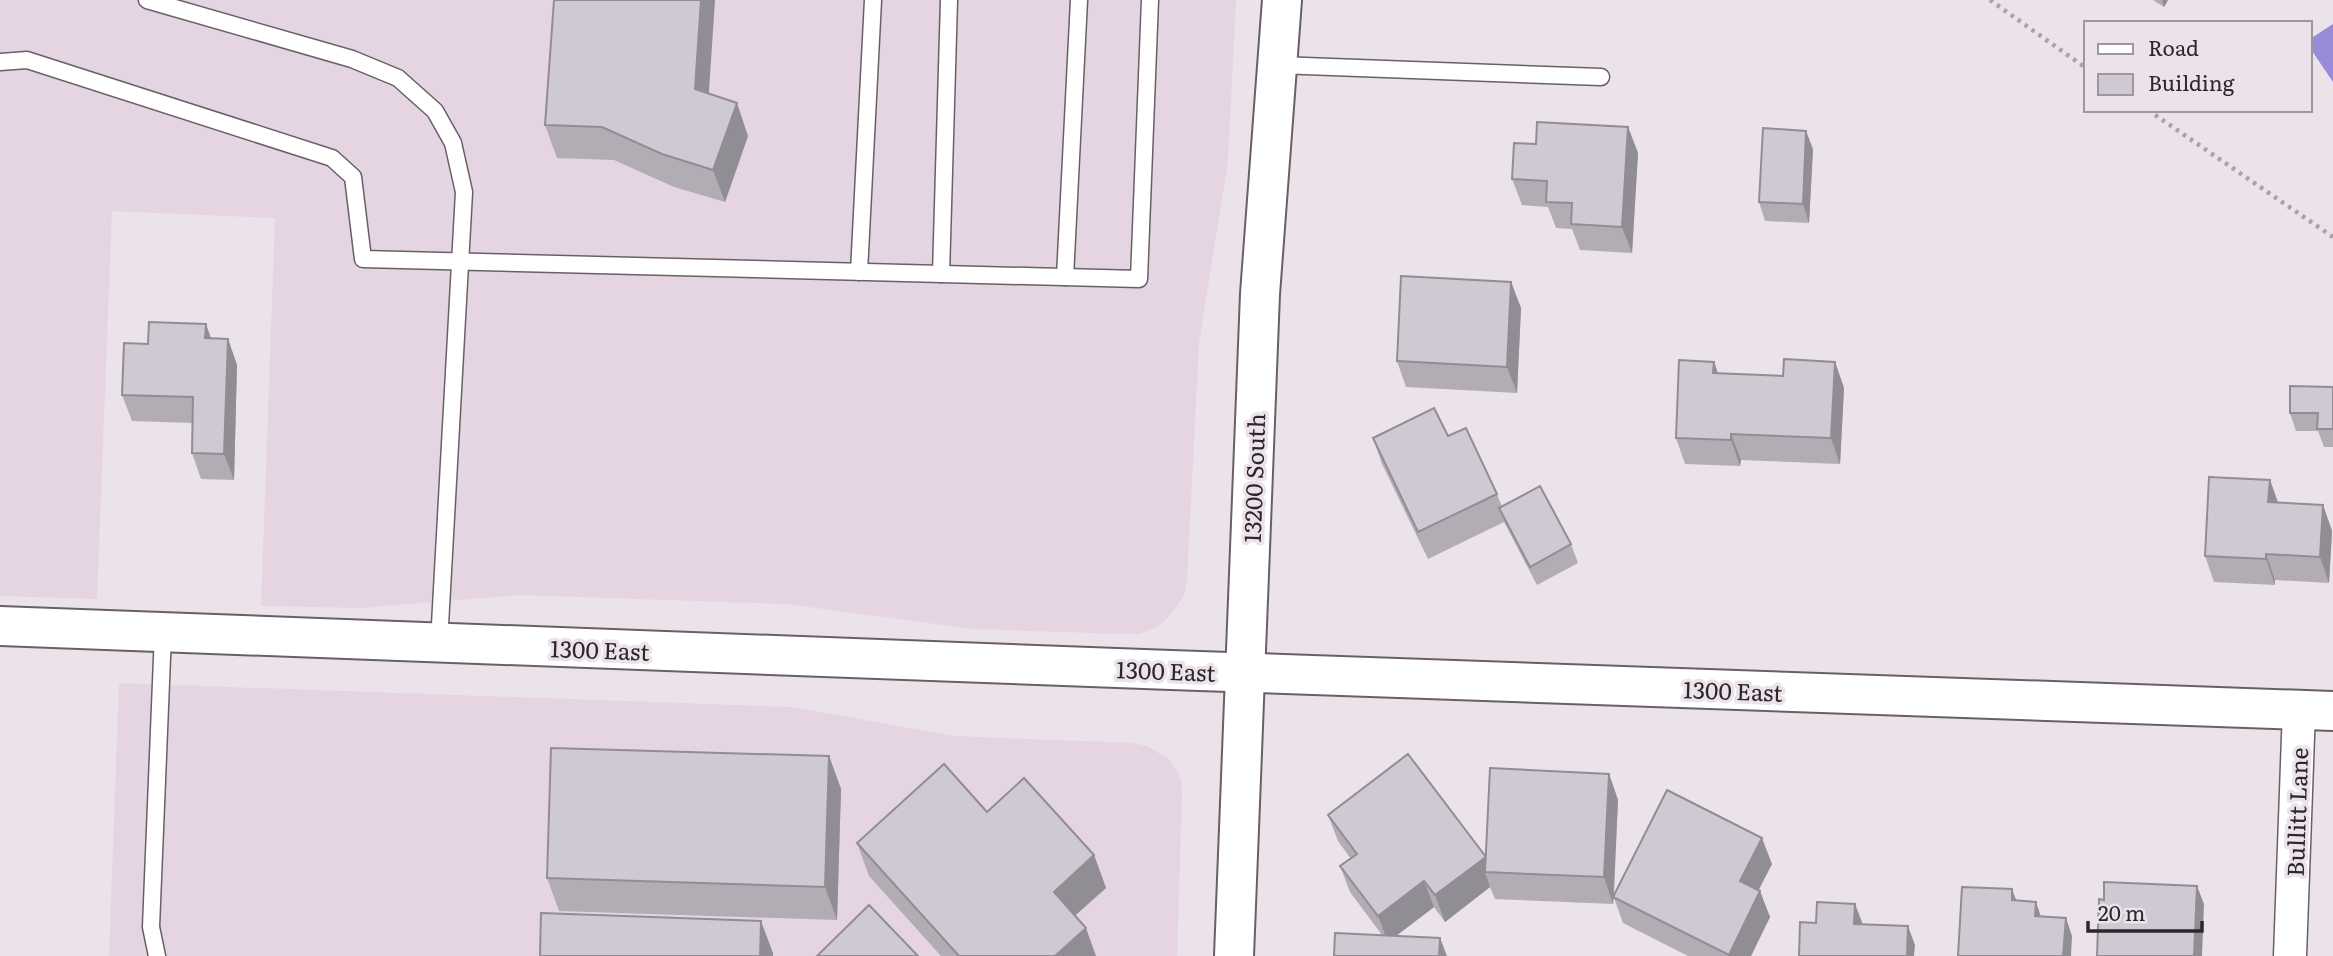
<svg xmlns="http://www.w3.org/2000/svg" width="2333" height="956" viewBox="0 0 2333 956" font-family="Literata,serif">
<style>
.built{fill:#e5d5e2}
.water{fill:#988bda}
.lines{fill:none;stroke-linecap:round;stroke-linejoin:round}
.lane-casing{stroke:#696067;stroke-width:19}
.street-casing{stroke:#696067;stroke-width:35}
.secondary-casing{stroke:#696067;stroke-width:42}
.path{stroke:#aaa2a9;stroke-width:4.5;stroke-dasharray:3.5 5;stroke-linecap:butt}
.lane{stroke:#fff;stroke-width:16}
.street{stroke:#fff;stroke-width:32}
.secondary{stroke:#fff;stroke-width:38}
.wall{fill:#b2adb5}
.shaded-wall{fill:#918d94}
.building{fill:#cfc9d3;stroke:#918d94;stroke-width:2}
.labels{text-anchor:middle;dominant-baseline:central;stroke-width:7;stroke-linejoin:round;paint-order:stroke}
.street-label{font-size:23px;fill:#2b272a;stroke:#ece2ea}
</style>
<rect width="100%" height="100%" fill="#ece2ea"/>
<g class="built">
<path d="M0,0h1236l-8,161 -29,182 -12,238 -3,15 -16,22 -13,10 -16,6h-15l-151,-5 -187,-25 -267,-9 -158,13 -100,-2 14,-388 -163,-7 -15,388 -97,-3z"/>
<path d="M119,683l673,24 162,29 179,7 14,3 23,14 6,9 5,12 1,13 -5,162h-1068z"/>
</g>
<path class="water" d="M2333,24v58l-23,-34v-9z"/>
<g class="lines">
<g class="lane-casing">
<g id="lane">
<path d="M147,0l205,59 46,19 37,33 18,32 11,49 -25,451"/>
<path d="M0,62l27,-2 305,98 21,19 10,82 776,20 11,-279"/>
<path d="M1278,65l323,12"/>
<path d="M859,272l14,-272"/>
<path d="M941,274l8,-274"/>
<path d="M1065,277l14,-277"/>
<path d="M157,956l-6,-29 12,-294"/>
</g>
</g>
<g class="street-casing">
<path id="street" d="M2290,956l9,-247"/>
</g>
<g class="secondary-casing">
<g id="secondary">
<path d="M0,626l1171,44 1162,41"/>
<path d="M1234,956l26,-662 22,-294"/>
</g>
</g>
<g class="path">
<path d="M1990,0l96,68"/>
<path d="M2148,110l185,127"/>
</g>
<use href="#lane" class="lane"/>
<use href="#street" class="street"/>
<use href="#secondary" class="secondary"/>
</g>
<g class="wall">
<path d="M2153,0h15l-4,7z"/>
<path d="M709,93l39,43 -23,66 -51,-15 -60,-27 -57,-2 -12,-33z"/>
<path d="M1628,127l10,26 -6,100 -52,-3 -8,-21 -16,-1 -8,-21 -26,-2 -10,-26 24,-35z"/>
<path d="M1813,149l-4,74 -44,-2 -6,-19z"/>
<path d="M1511,282l10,26 -4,85 -111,-6 -9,-26z"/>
<path d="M211,338l17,1 9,26 -3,115 -33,-1 -9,-26 1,-30 -61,-2 -10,-26 26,-51z"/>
<path d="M1714,362l4,11 65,3 52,-14 9,26 -4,76 -99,-4 -1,6 -55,-2 -9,-26z"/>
<path d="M2333,387v60h-9l-6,-16h-22l-6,-18z"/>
<path d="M1448,436l49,58 5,13 69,37 7,19 -41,22 -33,-63 -76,37 -46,-95 -9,-26z"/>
<path d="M2270,480l8,22 45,3 9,26 -3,52 -54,-3v5l-61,-3 -9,-26z"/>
<path d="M829,756l12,33 -4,131 -278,-9 -12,-33z"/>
<path d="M1609,774l9,26 -4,96 158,-32 -14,26 12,27 -19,39h-63l-65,-33 -9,-25 -1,6 -118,-5 -5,-12 -45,35 -11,-15 -38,29 -14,-1 -32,-43 -10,-26 11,-7 -13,-18 -10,-26 158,42z"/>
<path d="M987,812l107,43 12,33 -31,28 21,40h-155l-72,-80 -12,-33z"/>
</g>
<g class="shaded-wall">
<path d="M701,0h14l-8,121 -12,-32z"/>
<path d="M2162,0h6l-4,7z"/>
<path d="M737,103l11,33 -23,66 -12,-32z"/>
<path d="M1628,127l10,26 -6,100 -10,-26z"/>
<path d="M1806,131l7,18 -4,74 -6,-19z"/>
<path d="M1511,282l10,26 -4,85 -10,-26z"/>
<path d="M206,324l9,26 -10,-12z"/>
<path d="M228,339l9,26 -3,115 -10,-26z"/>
<path d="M1714,362l9,26 -10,-15z"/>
<path d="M1835,362l9,26 -4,76 -9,-26z"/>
<path d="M1731,434l10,26 -1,6 -9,-26z"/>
<path d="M2270,480l9,26 -11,-4z"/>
<path d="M2323,505l9,26 -3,52 -9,-26z"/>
<path d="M2266,554l9,26v5l-9,-26z"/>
<path d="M829,756l12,33 -4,131 -12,-33z"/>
<path d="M1609,774l9,26 -5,104 -9,-27z"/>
<path d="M1762,838l10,26 -22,43 -10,-26z"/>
<path d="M1094,855l12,33 -41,36 -11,-32z"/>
<path d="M1486,857l-1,15 5,15 -45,35 -10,-27z"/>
<path d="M1424,881l10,26 -46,35 -10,-26z"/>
<path d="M2197,886l7,18 -2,52h-8z"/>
<path d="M2012,889l7,19 -7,-8z"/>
<path d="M1760,891l10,26 -19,39h-22v-1z"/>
<path d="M2036,902l6,18 -7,-4z"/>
<path d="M1855,904l7,18 -2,20 -6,-18z"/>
<path d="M2066,918l6,18 -1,20h-8z"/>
<path d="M761,921l12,32v3h-13z"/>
<path d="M1908,926l7,19 -1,11h-7z"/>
<path d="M1086,928l10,28h-41z"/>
<path d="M1440,938l7,18h-8z"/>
</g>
<g class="building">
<path d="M554,0h147l-6,89 42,14 -24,67 -51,-16 -60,-27 -57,-2z"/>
<path d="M1537,122l91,5 -6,100 -51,-3 1,-21 -26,-1 1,-21 -35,-2 2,-36 22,1z"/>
<path d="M1763,128l43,3 -3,73 -44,-2z"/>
<path d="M1401,276l110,6 -4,85 -110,-6z"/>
<path d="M149,322l57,2 -1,14 23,1 -4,115 -32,-1 1,-56 -71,-2 2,-52 24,1z"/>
<path d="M1784,359l51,3 -4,76 -100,-4v6l-55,-2 3,-78 35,2 -1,11 70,3z"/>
<path d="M2290,386l43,1v42h-16l1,-16h-28z"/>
<path d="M1434,408l14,28 18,-8 31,66 -79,38 -45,-94z"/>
<path d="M2209,477l61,3 -2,22 55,3 -3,52 -54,-3v5l-61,-3z"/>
<path d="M1540,486l31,58 -41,23 -31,-59z"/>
<path d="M551,748l278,8 -4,131 -278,-9z"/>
<path d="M1408,754l78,103 -51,38 -11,-14 -46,35 -38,-50 17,-12 -29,-39z"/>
<path d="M944,764l43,48 37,-34 70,77 -40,37 32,36 -31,28h-96l-102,-113z"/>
<path d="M1490,768l119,6 -5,103 -119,-5z"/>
<path d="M1667,790l95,48 -22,43 20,10 -31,64 -116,-58z"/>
<path d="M2104,882l93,4 -3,70h-97l2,-57 5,1z"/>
<path d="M1962,887l50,2v11l24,2 -1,14 31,2 -3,38h-105z"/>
<path d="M1817,902l38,2 -1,20 54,2 -1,30h-108l1,-34 16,1z"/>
<path d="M869,905l49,51h-101z"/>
<path d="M541,913l220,8 -1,35h-220z"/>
<path d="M1335,933l105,5 -1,18h-105z"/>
</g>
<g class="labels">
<g class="street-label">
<text transform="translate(1253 478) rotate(-88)">13200 South</text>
<text transform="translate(600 649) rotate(2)">1300 East</text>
<text transform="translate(1166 670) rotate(2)">1300 East</text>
<text transform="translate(1733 690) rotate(2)">1300 East</text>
<text transform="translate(2296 812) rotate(-88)">Bullitt Lane</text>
</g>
</g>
<rect x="2084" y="21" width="228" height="91" fill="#ece2ea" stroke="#9f979d" stroke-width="2"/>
<rect x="2098" y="44" width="35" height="10" fill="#ffffff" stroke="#9f979d" stroke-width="2"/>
<text x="2148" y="56" font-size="21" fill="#2b272a">Road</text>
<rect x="2098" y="74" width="35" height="21" fill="#cfc9d3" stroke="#9f979d" stroke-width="2"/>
<text x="2148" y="91" font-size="21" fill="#2b272a">Building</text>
<path d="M2088 921v10h114v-10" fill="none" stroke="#2b272a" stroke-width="3.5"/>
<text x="2098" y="921" font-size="21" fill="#2b272a" stroke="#ece2ea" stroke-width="5" paint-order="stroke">20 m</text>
</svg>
